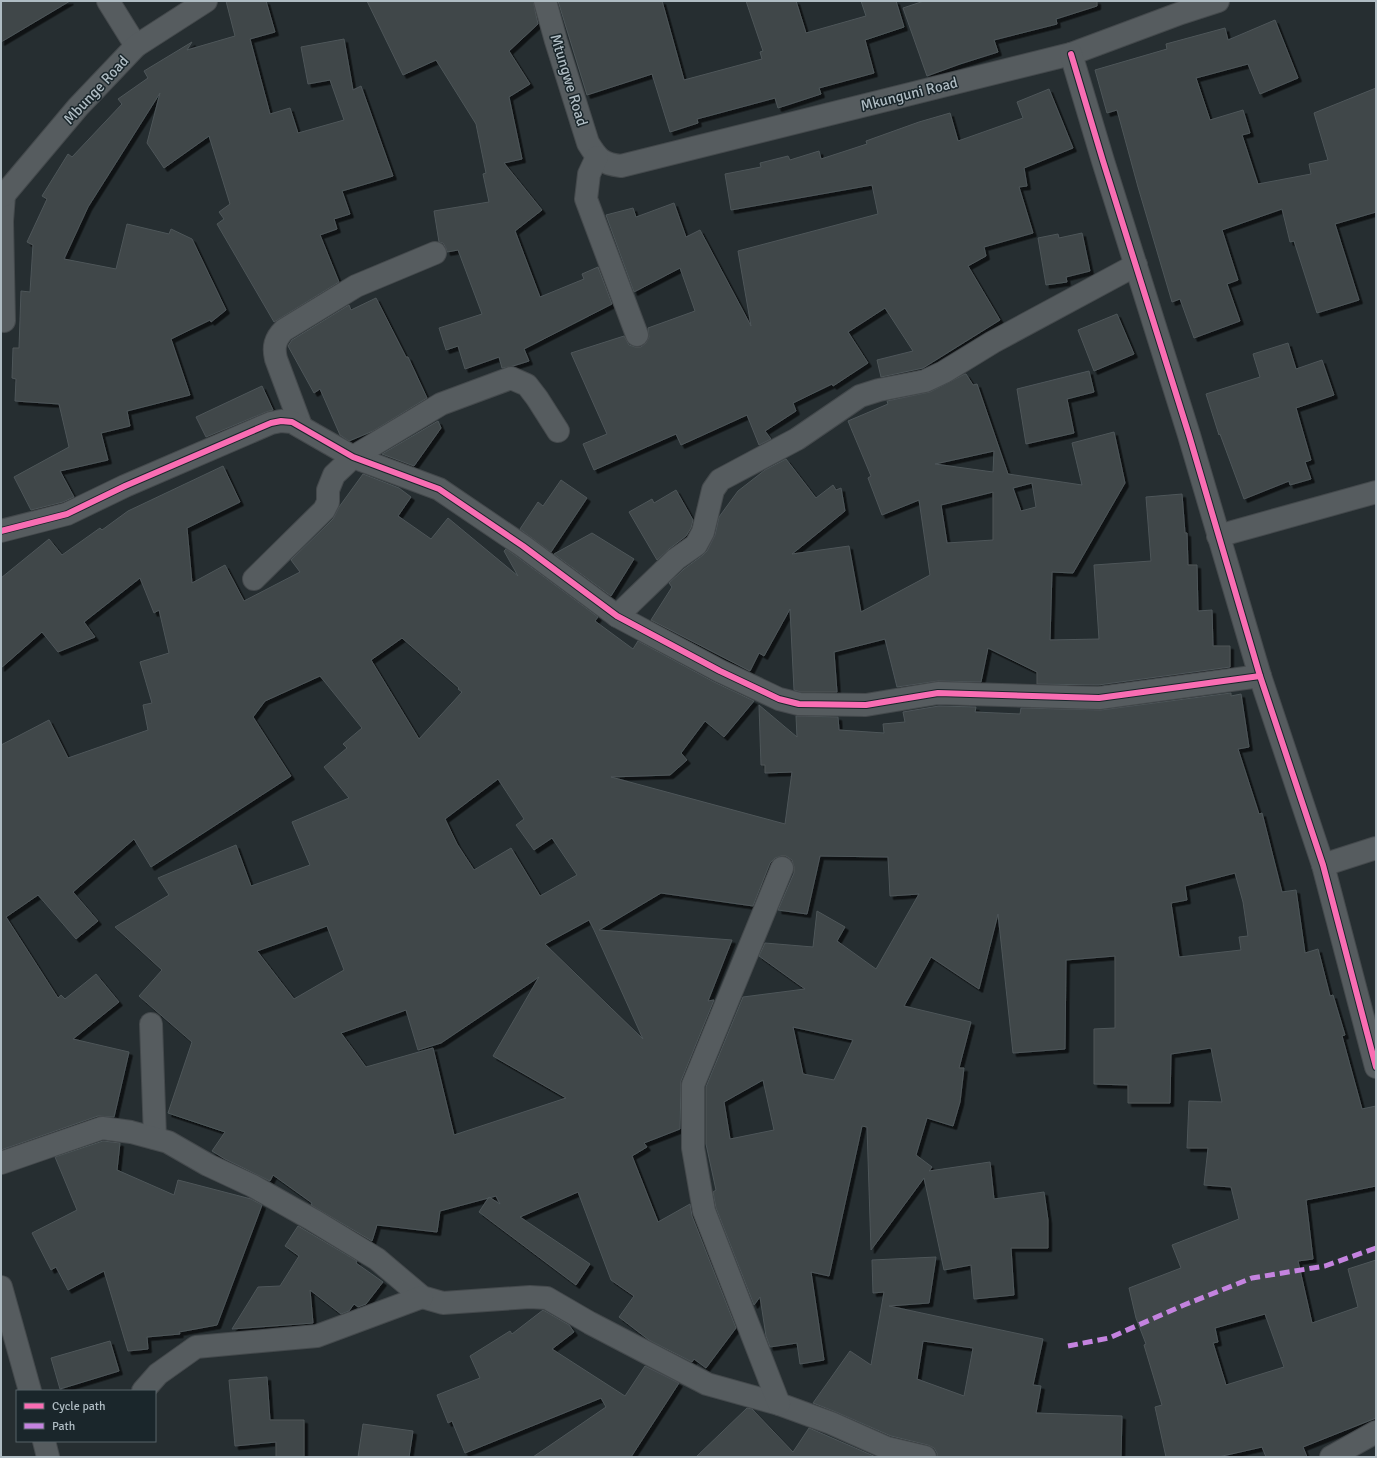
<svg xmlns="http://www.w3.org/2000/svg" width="1377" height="1458" viewBox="0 0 1377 1458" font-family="Signika,sans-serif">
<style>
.building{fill:#3f4649;stroke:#4e5659;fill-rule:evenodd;filter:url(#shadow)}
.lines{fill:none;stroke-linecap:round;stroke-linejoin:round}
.minor-casing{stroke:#44494c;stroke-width:24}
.minor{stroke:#565c5f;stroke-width:22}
.quiet{stroke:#c483df;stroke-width:5;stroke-dasharray:10 5;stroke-linecap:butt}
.cycleway-casing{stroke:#1a262b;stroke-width:8}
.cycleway{stroke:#f96db3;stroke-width:6}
.labels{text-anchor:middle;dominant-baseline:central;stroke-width:3;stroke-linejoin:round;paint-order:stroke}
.street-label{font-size:15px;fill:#afbcc3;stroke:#1a262b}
</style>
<defs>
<filter id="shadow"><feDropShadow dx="3.5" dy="3.5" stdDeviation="0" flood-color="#0009"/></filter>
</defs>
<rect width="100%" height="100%" fill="#262e31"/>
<g class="building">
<path d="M1,1h69l-69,41z"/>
<path d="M226,1h40l9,31 -25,7 20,75 20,-6 8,25 46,-13 -14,-40 -22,4 -7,-37 43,-8 9,51 8,-4 32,90 -51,15 8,23 -16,5 3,10 -17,6 19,47 -65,40 -57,-98 7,-5 -5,-7 11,-8 -21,-68 -45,32 -17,-25 13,-50 -72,114 -24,52 52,10 11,-45 42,10 2,-5 21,10 34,71 -15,12 -1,-2 -39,19 19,56 -63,16 3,15 -29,7 7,27 -48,11 14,26 -11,5 -32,8 -17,-33 55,-30 -10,-43 -44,-3 1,-22 -4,-1 1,-30h6l2,-57 9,1 3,-47 -6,-3 20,-43 -5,-3 26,-42 4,3 50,-53 -4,-5 30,-21 -4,-7 48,-29 -5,8 48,-14z"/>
<path d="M367,1h166l5,23 -29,27 21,33 -21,13 13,62 -18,4 38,47 -27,21 25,66 44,-18 -2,-5 16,-7 14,37 -88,45 5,12 -16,5 -11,2 -3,-11 -34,12 -7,-23 -12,4 -7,-22 43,-14 -24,-64 -11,2 -1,-4 -3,-5 -4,-1 -5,-31 55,-9 -6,-28 3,-1 -10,-49 -40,-64 -33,15z"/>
<path d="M558,1h104l22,79 78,-21 -2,-7 3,-1 -17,-50h50l10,32 60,-17 -5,-15h35l8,26 -39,13 9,33 -55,15 2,6 -43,14 -3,-10 -78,21 1,4 -28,9 -18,-58 -65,21z"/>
<path d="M924,1h173v5l-41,13 1,5 -63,16 4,12 -38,12 -33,12 -24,-68z"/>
<path d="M1275,20l23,58 -38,16 -12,-30 -52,14 14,42 33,-10 7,23 -8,2 16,49 53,-10 -2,-10 19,-4 -14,-47 62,-25v124l-41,12 24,76 -42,13 -23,-72 -4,1 -8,-33 -60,21 16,50 -11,4 13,37 -46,17 -14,-39 -8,3 -34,-115 -21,-77 -10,3 -12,-43 72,-21 -1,-5 59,-16 3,12z"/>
<path d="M1049,89l24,59 -49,20 3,18 -8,1 14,46 -49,14 2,9 -18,10 32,54 -77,48 -42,9 -4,-17 36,-9 -28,-43 -37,24 20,31 -35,23 -1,-2 -39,19 3,8 -31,20 6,8 -12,6 -12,-30 -66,30 -5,-11 -82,36 -11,-26 24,-10 -36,-81 53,-17 5,9 6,2h6l5,-4 3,-6 -1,-9 47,-17 -15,-43 -46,24 -28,-77 27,-7 3,9 38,-14 12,34 14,-7 51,96 -13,-75 140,-37 -6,-29 -141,25 -6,-36 36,-7 -1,-4 28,-7 2,4 29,-9 2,8 46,-15 -1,-3 53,-19 31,-9 8,28 65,-23 -6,-16z"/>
<path d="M1082,233l8,38 -24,6 1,5 -21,3 -8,-47 20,-4 1,4z"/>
<path d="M376,298l30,59h2l19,41 -54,33 -24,10 -9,-6 -20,-46 -6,4 -26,-47 4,-6 57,-35 2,5z"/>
<path d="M1117,314l17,40 -40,17 -16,-41z"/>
<path d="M1288,343l8,26 26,-9 12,35 -38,13 15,52 -6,2 6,17 -21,6 -1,-4 -45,18 -24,-65 -1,1 -13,-41 54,-17 -7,-23z"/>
<path d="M1089,371l5,21 -27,7 7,34 -48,11 -9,-55z"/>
<path d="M965,374h1l7,11 4,-1 31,90 74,11 -10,-42 42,-11 11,51 -52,90 -21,-1 -2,68 49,-1 -5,-74 57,-4 -5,-64 36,-3 3,39h2l1,32h9l1,46 14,-1 1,36h17v21l-132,18 -61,-1v-12l-49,-24 -7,34 -43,-1 -41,6 -12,-48 -51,13 3,40h-36l-7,-2 -4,-81 -26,47 -5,-3 -9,18 -99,-51 21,-33 -3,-4 15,-14 19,-14 4,-4 8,-16 4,-18 19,-26 27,-21 21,-11 30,39 17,-13 3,5 5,-2 4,23 -53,43 57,-8 12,66 69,-37 -11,-75 -37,15 -14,-37 3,-2 -23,-55 40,-17 -1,-3 43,-9zM994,451l-1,21 -58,-8zM1032,483l4,24 -15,4 -8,-23zM993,492v48l-46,3 -6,-38z"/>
<path d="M262,386l11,24 -7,2 -60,25 -10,-20z"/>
<path d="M438,421l3,7 -27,38 -32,-12z"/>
<path d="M223,466l17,36 -53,26 5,55 33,-18 19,36 56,-29 -9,-12 42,-41 6,-12 24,-33 36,14 12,9 -13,19 33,23 17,-21 70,58 -14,-25 2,-2 10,7 82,61 -3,4 38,28 5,-8 76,41 40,19 -30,36 -19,-16 -24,32 6,7 -17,15 -59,2 174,47 7,-52 -27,1v-8h-4l-2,-60 38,32 -1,-21 42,1 1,13 45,3 -1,-9 22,-2 -2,-10 36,-6 37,1 -1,5 45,2 1,-6 80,2 130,-17v3l10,-2 8,53 -11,2 21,65 3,-1 20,79 14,-2 9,63 13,-4 12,47 3,-1 12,40 -3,1 20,73 14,-3v80l-70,14 7,59 -15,2 14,62 46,-16 -10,-38 28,-9v158l-73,29 4,10h-41l-4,-10 -44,10h-52l-11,-50 7,-2 -18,-60 2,-1 -10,-26 -7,-30 52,-20 -9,-23 67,-26 -8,-32 -27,-2 4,-37h-21l2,-47 33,1 -11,-54 -40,6 -1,49h-42v-18l-34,-1v-55l21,-1v-72l-49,4 -1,89 -52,4 -15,-139 -19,75 -48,-32 -27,49 67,16 -12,46h5l-4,34 -7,24 -26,-8 -11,37 16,12 -3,4 61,-9 4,37 50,-7 4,28v28h-37l3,47 -40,4 -3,-34 -27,5 -20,-92 -53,72 -4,-123 -5,-1 -33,150 -18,-4 13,88 -24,4 -3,-21 -27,4 -4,-11 -6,-39 -6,8 -38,-97 -3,-16 3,-2 -10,-46v-57l37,-90 62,-8 -46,-33 6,-13 48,4 4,-36 28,16 -8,14 39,28 43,-75 -29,2 -2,-39 -68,-1 -13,58 -29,-4 16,-37v-6l-2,-7 -6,-4h-5l-6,2 -5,5 -17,43 -92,-13 -62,37 133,10 -24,61 6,-1 -33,81 -1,48 -36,14 3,4 -15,9 26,66 32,-18 2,12 44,112 -30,40 -12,-9 -2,3 -43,-22 -30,-23 15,-21 -23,-16 -33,-88 -58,25 70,47 -14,21 -97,-73 10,-15 11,7 -4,-8 -56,15 -3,21 -60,-7 -5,16 -61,-36 1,-2 -39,-28 -3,6 -45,-22 -13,-8 13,-19 -57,-19 24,-71 -53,-46 23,-26 -47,-43 54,-32 -11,-17 78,-33 15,41 59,-21 -18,-43 57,-24 -25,-31 23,-19 -4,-4 19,-16 -42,-52 -55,25 -12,16 38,59 -140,91 -17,-28 -61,53 25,29 -22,18 -38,-44 -32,22 52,81 3,-3 4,4 31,-25 23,28 -46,37 56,13 -15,65 -16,-1 -97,34v-405l48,-25 19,38 80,-28 -5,-25 9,-2 -12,-41 29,-9 -10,-43 -5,3 -14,-35 -56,44 11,15 -37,15 -16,-20 -41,36v-90l48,-39 13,16 38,-27 2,2 26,-19zM402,638l57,50 -1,1 4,3 -43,47 -48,-79zM498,779l26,40 -8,6 18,25 18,-12 25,37 -37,21 -29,-48 -37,22 -17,-26 -12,-25zM1235,873l8,29 5,34 -9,1 2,13 -62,7 -8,-54 16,-3 -2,-14zM589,920l5,10 49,109 -98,-95zM327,926l17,44 -50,29 -37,-48zM539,977l-46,79 73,42 -112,37 -21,-87 -67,19 -25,-34 65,-23 12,40 23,-7zM793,1027l60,13 -19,40 -31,-6zM763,1080l11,50 -44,9 -6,-37zM1265,1314l19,53 -58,18 -13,-42 5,-1 -3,-14z"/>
<path d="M561,480l26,18 -36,54 -31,-23 18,-27 5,4z"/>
<path d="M676,490l17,30 -2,8 -5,8 -17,13 -12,11 -28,-48 23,-13 2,4z"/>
<path d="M592,533l42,26 -23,37 -57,-42z"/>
<path d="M103,1141l17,2 -3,27 57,25 4,-15 73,19 11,6 -45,120 -38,7 1,2 -33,3 1,12 -20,2 -24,-80 -36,19 -12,-23 -5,3 -19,-37 45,-23 -22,-53z"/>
<path d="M298,1226l59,35 -1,2 27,19 -17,22 -8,3 -4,-3 -5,7 -8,3 -31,-24 3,33 -81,6 26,-42 22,-1 19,-30 -14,-10z"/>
<path d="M936,1257l-7,46 -40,3 154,33 -10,46 8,1 -5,27 86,3 -1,41h-184v-4l-3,-5 -6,-3 -37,-9 -55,-24 -23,-9 37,-52 21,14 13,-73 -11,1 -1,-33zM923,1341l50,7 -9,48 -47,-17z"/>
<path d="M543,1310l26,15 5,7 -22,17 73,47 20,-30 34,17 -48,74h-98l73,-50 -5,-9 -136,55 -13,-32 -4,2 -11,-28 43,-17 -10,-22 40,-25 2,3z"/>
<path d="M110,1341l9,30 -59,18 -9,-31z"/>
<path d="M267,1377l3,43h34v37h-28v-15l-41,4 -6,-66z"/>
<path d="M747,1408l5,1 41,43 16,-24 67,29h-180z"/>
<path d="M363,1424l50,7 -4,26h-51z"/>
</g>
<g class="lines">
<g class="minor-casing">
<g id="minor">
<path d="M108,1l28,45"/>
<path d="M545,1l11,40 32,102c9,15 14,21 33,23l450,-112 110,-41 37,-12"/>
<path d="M1071,54l32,107 86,274 71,241 63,189 53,202"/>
<path d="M597,157l-8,17 -3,25 51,136"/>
<path d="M4,195l-2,26 2,100"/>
<path d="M1,196l3,-1 74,-88 58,-61 70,-45"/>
<path d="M301,426l-25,-67c-3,-12 -1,-20 8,-29l72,-44 79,-33"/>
<path d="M1,531l66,-17 58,-28 146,-63 10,-2 11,1 61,35 86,32 84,57 94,70 103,55 59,28 20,5 67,1 72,-12 161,5 161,-22"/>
<path d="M1218,536l158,-44"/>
<path d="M254,579l70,-69 4,-8v-12l6,-15 19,-18 88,-53 70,-26 16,7 10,13 21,33"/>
<path d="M617,616l59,-57 20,-14 7,-13 10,-42 7,-10 77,-41 63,-43 19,-6 46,-9 19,-9 49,-30 143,-77"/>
<path d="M1323,865l53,-17"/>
<path d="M151,1024l4,114"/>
<path d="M1,1163l101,-35 29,4 37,10 40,23 45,21 60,34 64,39 45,38 21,6 87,-6 17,1 43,25 117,61 72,20 52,19 56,25 38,9"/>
<path d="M1,1287l29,104"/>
<path d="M143,1391l15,-17 38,-27 121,-11 105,-39"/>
<path d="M779,1404l-75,-193 -11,-63v-63l89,-217"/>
<path d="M44,1441l4,16"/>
<path d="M1331,1457l45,-25"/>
</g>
</g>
<use href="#minor" class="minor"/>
<path class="quiet" d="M1068,1346l41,-8 75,-33 68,-27 73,-12 51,-18"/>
<g class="cycleway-casing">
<g id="cycleway">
<path d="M1071,54l32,107 86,274 71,241 63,189 53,202"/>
<path d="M1,531l66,-17 58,-28 146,-63 10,-2 11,1 61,35 86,32 84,57 94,70 103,55 59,28 20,5 67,1 72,-12 161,5 161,-22"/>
</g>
</g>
<use href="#cycleway" class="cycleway"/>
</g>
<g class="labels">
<g class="street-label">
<text transform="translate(569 80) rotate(73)">Mtungwe Road</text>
<text transform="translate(96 90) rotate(-47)">Mbunge Road</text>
<text transform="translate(909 94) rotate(-14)">Mkunguni Road</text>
</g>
</g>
<rect width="1377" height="1458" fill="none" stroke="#afbcc3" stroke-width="4"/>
<rect x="16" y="1390" width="140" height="52" fill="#1a262b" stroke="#566268"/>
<rect x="24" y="1403" width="20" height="6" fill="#f96db3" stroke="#566268"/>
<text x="52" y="1410" font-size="12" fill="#afbcc3">Cycle path</text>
<rect x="24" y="1423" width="20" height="6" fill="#c483df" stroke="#566268"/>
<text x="52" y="1430" font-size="12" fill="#afbcc3">Path</text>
</svg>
